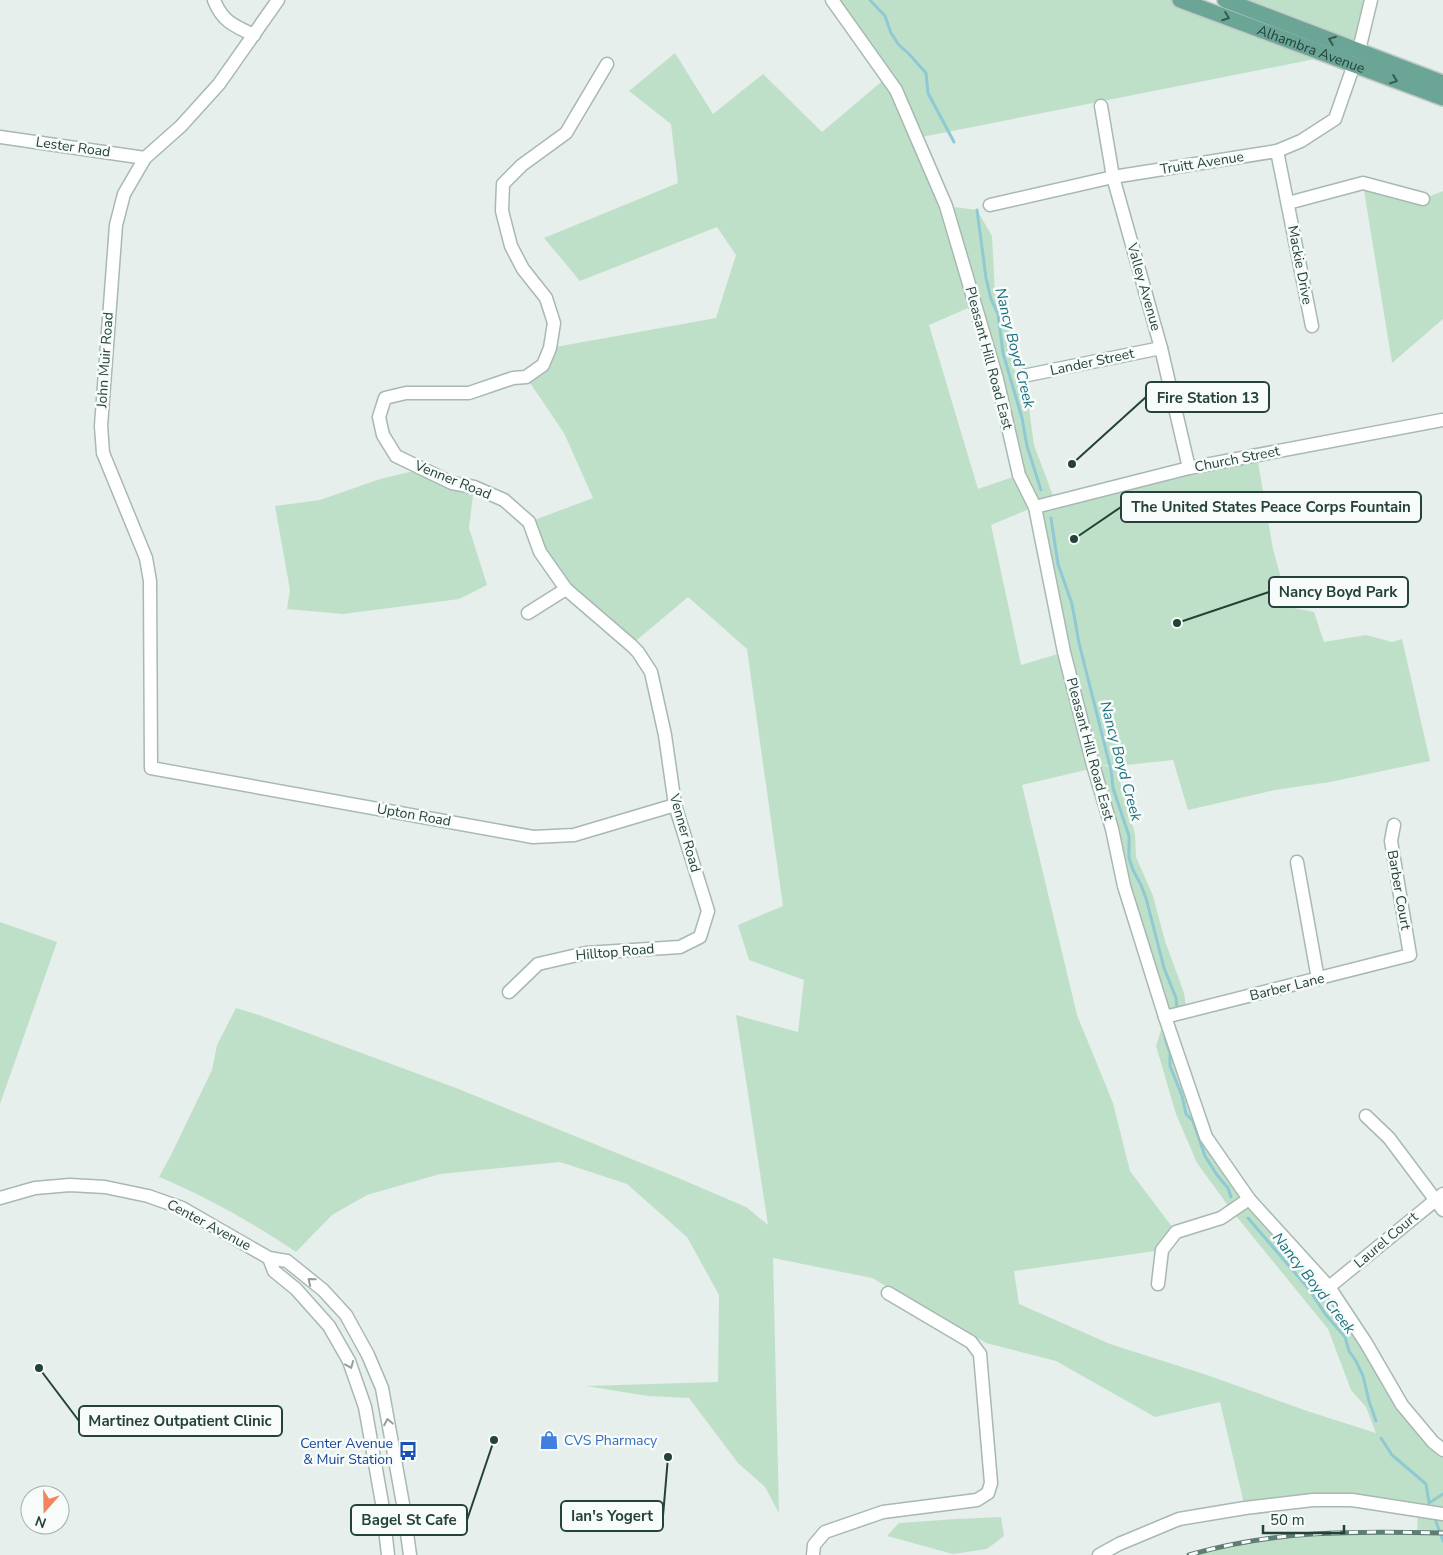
<svg xmlns="http://www.w3.org/2000/svg" width="1443" height="1555" viewBox="0 0 1443 1555" font-family="'Nunito Sans',sans-serif">
<style>
.green{fill:#bfe0c8;fill-rule:evenodd}
.lines{fill:none;stroke-linecap:round;stroke-linejoin:round}
.stream{stroke:#8ec9d4;stroke-width:3}
.minor-casing{stroke:#a8b8b2;stroke-width:15}
.major-casing{stroke:#c2cac8;stroke-width:18}
.minor{stroke:#fff;stroke-width:12}
.major{stroke:#6aa596;stroke-width:15}
.rail-casing{stroke:#5f7d75;stroke-width:5}
.rail{stroke:#f7fbf9;stroke-width:3;stroke-dasharray:9;stroke-linecap:butt}
.oneway{stroke:#365b51}
.oneway2{stroke:#92a09c}
.labels{text-anchor:middle;dominant-baseline:central;stroke-width:5;stroke-linejoin:round;paint-order:stroke}
.street-label{font-size:14px;fill:#24423a;stroke:#f7fbf9}
.shop-label{font-size:14px;fill:#366cbe;stroke:#f7fbf9;text-anchor:start}
.transit-label{font-size:14px;fill:#164399;stroke:#f7fbf9;text-anchor:end}
.water-label{font-size:15px;font-style:italic;fill:#1c6f80;stroke:#f7fbf9}
.leader{fill:none;stroke:#24423a;stroke-width:2}
.callout-dot{fill:#24423a;stroke:#f7fbf9;stroke-width:2}
.callout{fill:#f7fbf9;stroke:#24423a;stroke-width:2}
.callout-label{font-size:15px;text-anchor:middle;font-weight:bold;fill:#24423a}
</style>
<rect width="100%" height="100%" fill="#e6efeb"/>
<g class="green">
<path d="M832,0h348l150,56 -413,82 29,68 31,4 15,26 3,57 11,23 8,52 15,40 5,37 21,56 202,-45 16,93 16,58 25,5 10,30 42,-7 26,7 10,-3 28,122 -100,21 -55,8 -87,20 -15,-50 -56,6 -17,-1 16,3 19,66 1,23 17,39 12,45 19,52 3,19 -22,5 41,120 123,150 73,118 41,45v105h-254c77,-22 149,-24 228,-22l1,-22 -66,-11 -107,8 -25,-106 -65,15 -99,-56 -70,-18 -114,-65 -99,-20 6,255 -14,-26 -27,-24 -49,-65 -41,-2 -62,-10 132,-4 1,-87 -32,-58 -60,-53 -67,-22 -120,12 -73,21 -35,20 -36,37c-43,-29 -89,-55 -137,-75l11,-20 42,-87 5,-25 19,-37 23,7 197,73 220,89 70,30 22,18 -32,-210 62,17 6,-52 -55,-20 -11,-35 45,-19 -36,-257 -59,-52 -57,48 -65,-56 -37,-67 64,-24 -29,-65 -38,-56 24,-29 166,-30 20,-63 -19,-28 -137,54 -36,-43 134,-55 -7,-59 -42,-33 46,-38 38,61 50,-40 59,58 65,-55zM975,305l44,170 -41,14 -49,-164zM1034,507l30,145 -43,13 -30,-140zM1090,769l9,2 9,22 8,38 49,186 -9,29 20,68 21,49 35,48 96,118 23,61 15,17 10,26 -66,-21 -103,-37 -97,-31 -91,-40 -5,-33 148,-21 14,-18 -46,-61 -17,-68 -36,-88 -55,-230z"/>
<path d="M1225,0h146l-12,50z"/>
<path d="M1363,184l60,15 20,-8v128l-51,44z"/>
<path d="M422,469l52,18 -5,41 18,57 -28,14 -116,15 -56,-5 3,-19 -15,-84 45,-6 60,-21z"/>
<path d="M0,922l57,20 -57,162z"/>
<path d="M1001,1517l3,19 -17,13 -34,5 -66,-18 12,-13 57,-4z"/>
</g>
<g class="lines">
<g class="stream">
<path d="M870,0l15,16 6,17 8,12 10,9 17,19 2,20 26,49"/>
<path d="M977,210l9,68 5,21 7,15 5,39 19,65 5,28 14,44"/>
<path d="M1051,518l7,46 14,40 7,39 32,127 2,18 16,48v22l4,12 8,15 5,13 18,70 12,30 1,9"/>
<path d="M1165,1038l5,15v13l12,30 4,18 7,7 12,35 12,19 11,13 3,9"/>
<path d="M1248,1218l60,70 18,27 19,22 4,14 7,10 7,15 6,25 7,20"/>
<path d="M1381,1438l11,17 34,29 3,18"/>
<path d="M1429,1503l14,-9"/>
<path d="M1434,1516l9,25"/>
</g>
<g class="minor-casing">
<g id="minor">
<path d="M214,0c8,21 20,26 40,35"/>
<path d="M278,0l-59,84 -38,42 -36,32 -21,36 -8,31 -15,201 2,27 43,105 4,23 1,187 382,69 41,-2 101,-30"/>
<path d="M832,0l64,90 50,116 51,173 22,96 16,32 29,145 29,113 19,64 12,57 41,131 41,120 43,62 80,88 37,56 36,62 31,37 10,8"/>
<path d="M1101,106l12,71 48,171 28,120"/>
<path d="M0,137l145,21"/>
<path d="M1277,151l35,175"/>
<path d="M1288,203l75,-20 60,16"/>
<path d="M990,205l123,-28 164,-26 24,-10 34,-22 24,-69 12,-50"/>
<path d="M1023,376l138,-28"/>
<path d="M1035,507l154,-39 253,-48"/>
<path d="M528,613l38,-24"/>
<path d="M1297,862l21,117"/>
<path d="M509,992l29,-28 48,-11 94,-6 20,-10 8,-26 -33,-106 -10,-70 -14,-63 -13,-20 -7,-7 -65,-56 -26,-37 -11,-30 -25,-22 -30,-13 -22,-4 -56,-27 -13,-21 -4,-18 6,-19 21,-5h63l44,-15 13,-1 17,-12 7,-17 4,-25 -8,-25 -23,-29 -12,-23 -9,-35 1,-27 19,-19 44,-32 41,-69"/>
<path d="M1165,1017l245,-62 -19,-114 3,-16"/>
<path d="M1366,1116l23,22 54,72"/>
<path d="M0,1198l35,-10 35,-3 35,2 43,9 34,12 87,50 18,3 36,29 23,25 22,40 14,33 21,116 7,51"/>
<path d="M269,1258l5,13 22,18 33,37 20,35 16,46 17,96 6,52"/>
<path d="M1158,1284l4,-34 14,-18 45,-14 28,-19"/>
<path d="M1329,1287l114,-93"/>
<path d="M813,1555l1,-10 11,-13 58,-20 94,-12 11,-7 3,-10 -11,-129 -9,-12 -83,-49"/>
<path d="M1099,1555l20,-11 60,-25 66,-11 68,-8h39l91,14"/>
</g>
</g>
<g class="major-casing">
<g id="major">
<path id="s1" d="M1180,0l263,98"/>
<path d="M1225,0l218,83"/>
</g>
</g>
<use href="#minor" class="minor"/>
<use href="#major" class="major"/>
<g class="rail-casing">
<path id="rail" d="M1189,1555c87,-25 165,-24 254,-22"/>
</g>
<use href="#rail" class="rail"/>
</g>
<defs><path id="oneway-chevron" d="M-2-3.5L2.5 0L-2 3.5" fill="none" stroke-width="1.6" stroke-linecap="round" stroke-linejoin="round" transform="scale(1.25)"/></defs>
<g class="oneway">
<use href="#oneway-chevron" transform="translate(1226 17) rotate(20)"/>
<use href="#oneway-chevron" transform="translate(1332 40) rotate(-159)"/>
<use href="#oneway-chevron" transform="translate(1394 80) rotate(21)"/>
</g>
<g class="oneway2">
<use href="#oneway-chevron" transform="translate(311 1281) rotate(-141)"/>
<use href="#oneway-chevron" transform="translate(350 1365) rotate(68)"/>
<use href="#oneway-chevron" transform="translate(388 1422) rotate(-101)"/>
</g>
<defs>
<g id="shop-bare" transform="scale(1.5)"><path d="M-5-2.5h2.3a2.7 3.5 0 0 1 5.4 0H5L5.5 6h-11ZM-1.5-2.5h3a1.5 2.3 0 0 0-3 0Z" fill="#3f7fe0" stroke="#f7fbf9" stroke-width="2.5" paint-order="stroke"/></g>
<g id="bus-bare" transform="scale(1.5)"><path d="M-5-6H5V4H4V6H2V4H-2V6H-4V4H-5ZM-3.5-4V0h7V-4ZM-3.5 1.2v1.5H-2V1.2ZM2 1.2v1.5H3.5V1.2Z" fill="#1a4fb4" stroke="#f7fbf9" stroke-width="2.5" paint-order="stroke"/></g>
</defs>
<g fill-rule="evenodd">
<use href="#shop-bare" x="549" y="1440"/>
<use href="#bus-bare" x="408" y="1451"/>
</g>
<g class="labels">
<g class="street-label">
<text stroke="none"><textPath href="#s1" startOffset="140">Alhambra Avenue</textPath></text>
<text transform="translate(73 147) rotate(8)">Lester Road</text>
<text transform="translate(1202 163) rotate(-9)">Truitt Avenue</text>
<text transform="translate(1300 265) rotate(79)">Mackie Drive</text>
<text transform="translate(1144 287) rotate(74)">Valley Avenue</text>
<text transform="translate(989 358) rotate(75)">Pleasant Hill Road East</text>
<text transform="translate(105 360) rotate(-86)">John Muir Road</text>
<text transform="translate(1092 362) rotate(-12)">Lander Street</text>
<text transform="translate(1237 459) rotate(-11)">Church Street</text>
<text transform="translate(453 480) rotate(22)">Venner Road</text>
<text transform="translate(1090 749) rotate(75)">Pleasant Hill Road East</text>
<text transform="translate(414 815) rotate(10)">Upton Road</text>
<text transform="translate(685 833) rotate(74)">Venner Road</text>
<text transform="translate(1399 890) rotate(80)">Barber Court</text>
<text transform="translate(615 952) rotate(-5)">Hilltop Road</text>
<text transform="translate(1287 987) rotate(-14)">Barber Lane</text>
<text transform="translate(209 1225) rotate(28)">Center Avenue</text>
<text transform="translate(1386 1240) rotate(-40)">Laurel Court</text>
</g>
<g class="shop-label">
<text x="564" y="1440">CVS Pharmacy</text>
</g>
<g class="transit-label">
<text x="393" y="1443">Center Avenue<tspan x="393" dy="16">&amp; Muir Station</tspan></text>
</g>
<g class="water-label">
<text transform="translate(1015 348) rotate(76)">Nancy Boyd Creek</text>
<text transform="translate(1121 761) rotate(75)">Nancy Boyd Creek</text>
<text transform="translate(1314 1283) rotate(52)">Nancy Boyd Creek</text>
</g>
</g>
<path class="leader" d="M1072 464L1146 397M1074 539L1121 507M1177 623L1269 592M39 1368L79 1421M668 1457L663 1516M494 1440L467 1520"/>
<g class="callout-dot">
<circle cx="1072" cy="464" r="5"/>
<circle cx="1074" cy="539" r="5"/>
<circle cx="1177" cy="623" r="5"/>
<circle cx="39" cy="1368" r="5"/>
<circle cx="668" cy="1457" r="5"/>
<circle cx="494" cy="1440" r="5"/>
</g>
<g class="callout">
<rect x="1146" y="382" width="123" height="30" rx="5"/>
<rect x="1121" y="492" width="300" height="30" rx="5"/>
<rect x="1269" y="577" width="139" height="30" rx="5"/>
<rect x="79" y="1406" width="203" height="30" rx="5"/>
<rect x="561" y="1501" width="102" height="30" rx="5"/>
<rect x="351" y="1505" width="116" height="30" rx="5"/>
</g>
<g class="callout-label">
<text x="1208" y="403">Fire Station 13</text>
<text x="1271" y="512">The United States Peace Corps Fountain</text>
<text x="1338" y="597">Nancy Boyd Park</text>
<text x="180" y="1426">Martinez Outpatient Clinic</text>
<text x="612" y="1521">Ian's Yogert</text>
<text x="409" y="1525">Bagel St Cafe</text>
</g>
<g transform="translate(45 1510) rotate(200)"><circle r="24" fill="#f7fbf9" stroke="#a3b1ad"/>
<path d="M0-4L9 19L0 12L-9 19Z" fill="#f4845f"/>
<text y="-8" font-size="14" font-weight="bold" text-anchor="middle" fill="#24423a">N</text>
</g>
<path d="M1263 1525v8h81v-8" fill="none" stroke="#24423a" stroke-width="2.5"/>
<text x="1270" y="1525" font-size="15" fill="#24423a" stroke="#f7fbf9" stroke-width="4" paint-order="stroke">50 m</text>
</svg>
